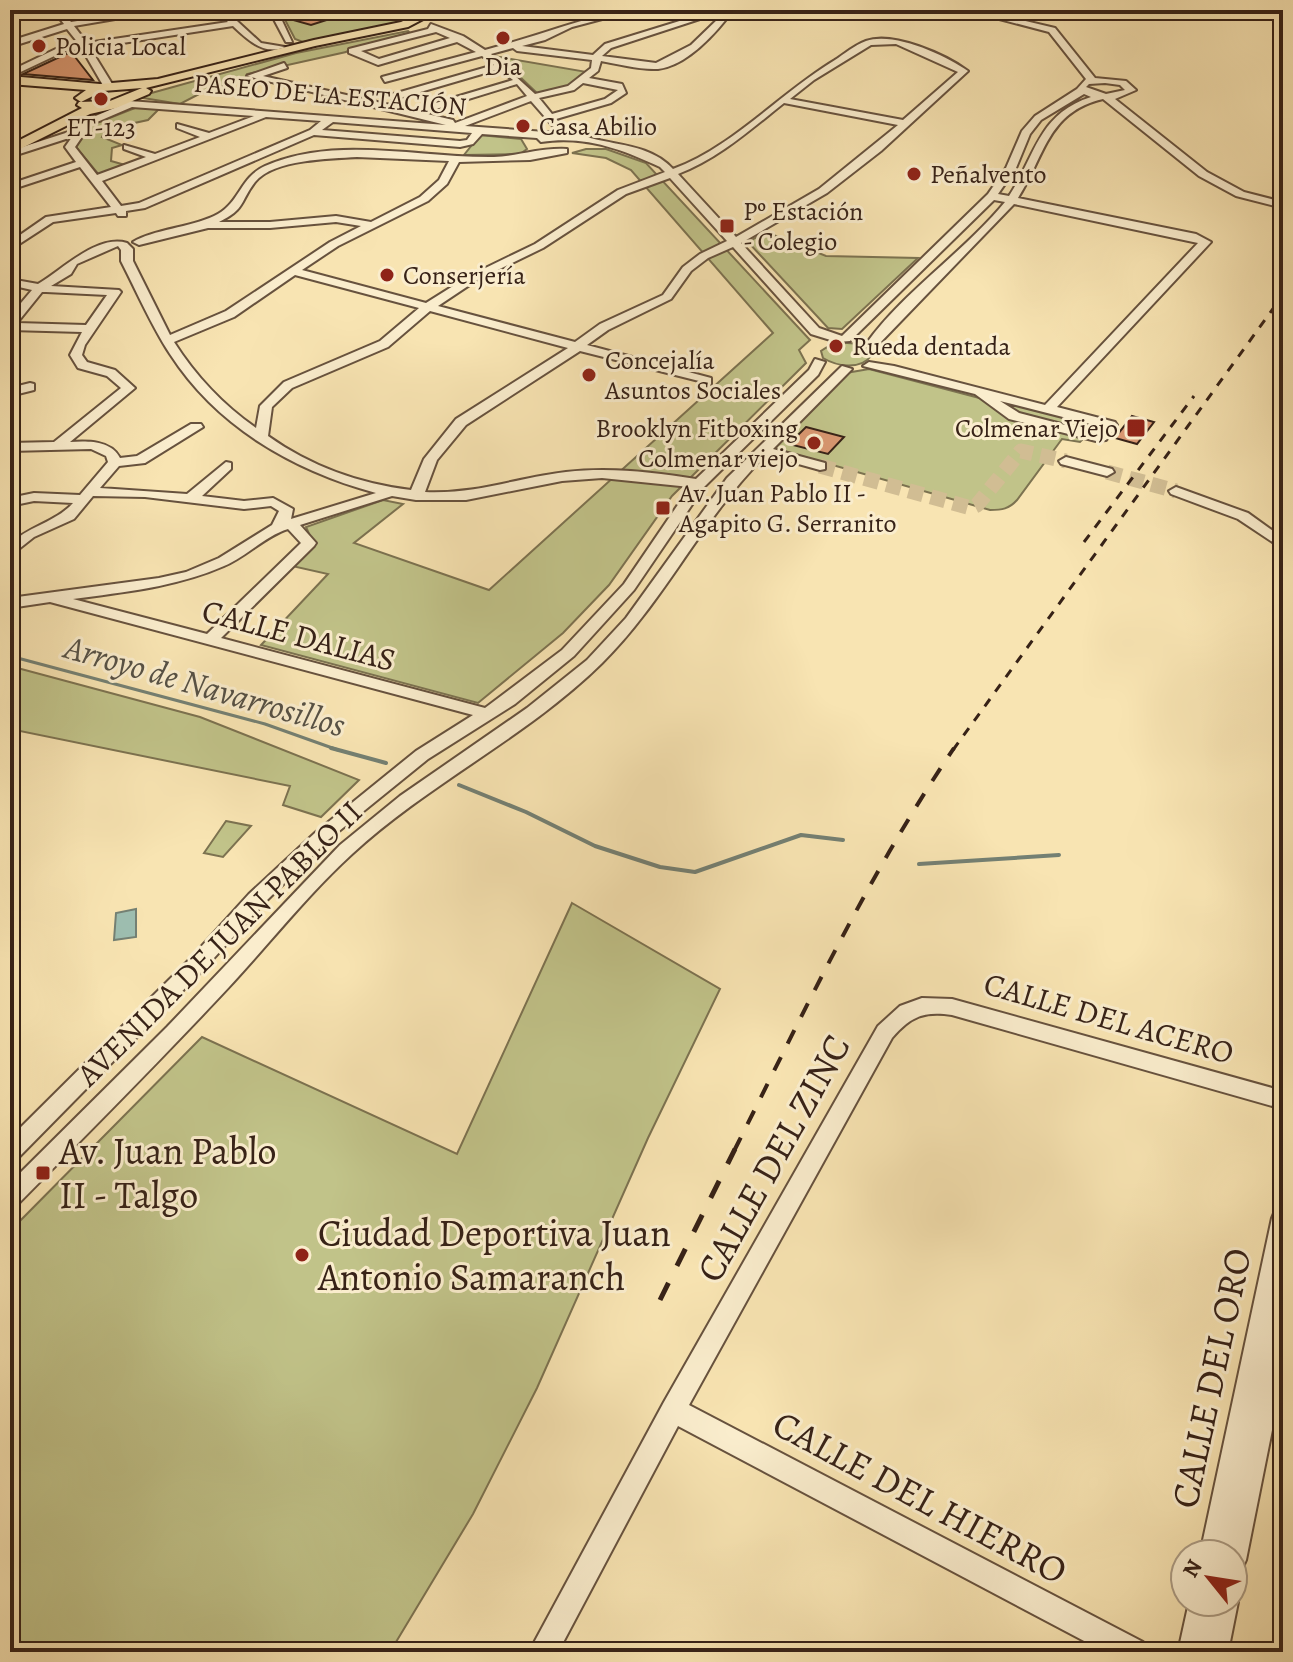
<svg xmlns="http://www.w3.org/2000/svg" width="1293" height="1662" viewBox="0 0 1293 1662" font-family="Alegreya,serif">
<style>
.green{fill:#c1c389;stroke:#7c7250;stroke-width:2}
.water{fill:#9dbeb0;stroke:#748073;stroke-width:2}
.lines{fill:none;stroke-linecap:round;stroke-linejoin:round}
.stream-far2{stroke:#748073;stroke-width:2}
.stream-far1{stroke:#748073;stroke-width:3}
.stream{stroke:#748073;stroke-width:4}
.building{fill:#da9872;stroke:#372217;stroke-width:2}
.minor-tunnel{stroke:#d1bd93;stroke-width:15;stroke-dasharray:15 8;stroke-linecap:butt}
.minor-casing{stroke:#67523e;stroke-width:4}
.major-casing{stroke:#372217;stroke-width:4}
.minor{fill:#faedcd;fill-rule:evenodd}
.major{fill:#f8e4b2;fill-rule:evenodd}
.rail-far2{stroke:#372217;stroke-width:3;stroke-dasharray:9 9;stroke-linecap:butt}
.rail-far1{stroke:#372217;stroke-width:4;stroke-dasharray:15 15;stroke-linecap:butt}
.rail{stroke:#372217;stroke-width:5;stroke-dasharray:19 19;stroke-linecap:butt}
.poi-dot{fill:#8f2418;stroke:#faedcd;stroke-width:3}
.labels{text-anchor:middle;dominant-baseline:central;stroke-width:6;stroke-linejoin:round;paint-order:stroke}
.far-poi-label{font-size:26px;fill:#372217;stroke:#faedcd;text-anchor:start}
.far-street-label{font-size:26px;fill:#372217;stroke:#faedcd}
.street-label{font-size:32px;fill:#372217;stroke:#faedcd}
.water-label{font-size:34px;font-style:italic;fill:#565145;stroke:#faedcd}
.near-poi-label{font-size:38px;fill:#372217;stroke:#faedcd;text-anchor:start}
.near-street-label{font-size:38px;fill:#372217;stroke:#faedcd}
</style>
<rect width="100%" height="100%" fill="#f8e4b2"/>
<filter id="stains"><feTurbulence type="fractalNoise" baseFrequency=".0025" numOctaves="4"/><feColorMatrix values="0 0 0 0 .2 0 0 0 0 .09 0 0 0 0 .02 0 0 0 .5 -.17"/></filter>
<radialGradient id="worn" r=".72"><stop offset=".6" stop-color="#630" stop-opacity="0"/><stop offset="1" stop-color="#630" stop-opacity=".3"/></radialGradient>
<g class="green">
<path d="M301,10h87l12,12 -97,20 -8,-3 -13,-25z"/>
<path d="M408,31l2,2 -58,15 -6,4 -99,22 -1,4 -45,15 -21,11 -43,-7 159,-44z"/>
<path d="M488,55l99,17 -18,15 -31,7 -21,-20z"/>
<path d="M140,106l20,2 -12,12 -41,9 -5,8 20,8 -10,3 -1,13 14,4 -26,10 -23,-28 13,-21z"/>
<path d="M480,135l41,4 6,10 -7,5 -56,1z"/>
<path d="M586,149h20l40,14 164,177 -11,10 7,13 -134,133 -63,89 -46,48 -85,70 -217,-58 67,-71 -36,-8 22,-21 -8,-18 77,-27 20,4 -49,39 135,47 284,-257 -142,-163 -25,-12 -34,-5z"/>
<path d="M766,232l60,24 92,2 -76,71 -14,-1 -80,-86z"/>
<path d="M835,342l25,2 12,11c-11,15 -34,12 -49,3l-2,-7z"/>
<path d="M869,369l118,31 98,37 -5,5 -18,-3 -45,61c-8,9 -15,10 -27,10l-217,-62 73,-75z"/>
<path d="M991,397l112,29 -4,6c-33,4 -81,-18 -108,-35z"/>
<path d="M10,666l190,51 159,63 -38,37 -38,-12 7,-19 -280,-57z"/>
<path d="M226,821l25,5 -28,31 -19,-4z"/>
<path d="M572,903l148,86 -72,149 -111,250 -64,126 -83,138h-380v-421l192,-194 255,117z"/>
</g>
<path class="water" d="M136,909v28l-22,3 2,-27z"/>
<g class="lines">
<g class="stream-far2">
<path d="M1122,10h37"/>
<path d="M1178,10h36"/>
</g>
<path class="stream-far1" d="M10,656l255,68 73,26"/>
<g class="stream">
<path d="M331,748l55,15"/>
<path d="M459,785l67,27 69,34 65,21 35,5 106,-37 42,5"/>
<path d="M919,864l140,-9"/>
</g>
</g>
<g class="building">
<path d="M320,11l19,5 -28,9 -18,-5z"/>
<path d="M72,53l21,27 -70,-6 43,-20z"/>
<path d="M1132,416l22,6 -17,22 -22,-6z"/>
<path d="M806,427l38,10 -16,17 -39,-10z"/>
</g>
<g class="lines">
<g class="minor-tunnel">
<path d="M820,466l151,42 6,-3 44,-54 45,10"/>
<path d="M1107,472l69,19"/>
</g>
<g class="minor-casing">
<g id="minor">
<path d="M26,10l-1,2 -15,3v-4z"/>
<path d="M53,10h8l10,12 76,-12h21l-94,16 13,17 141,-21 -12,-12h9l36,33 24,4c-21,9 -37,-7 -52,-21l-143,22 24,39 -5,3 -5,-3 -22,-38 -17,2 -55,26v-6l50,-24 19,-3 -12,-15 -57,18v-6l54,-17z"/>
<path d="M269,10h8l15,32h-6z"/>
<path d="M622,10h14l-64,17 -27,13 -23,6 71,9 12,-11 107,-33v4l-101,33 -9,8 54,7 35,-18 29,-28 -2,-6h6l4,6c-16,20 -43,49 -70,52 -18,1 -40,-5 -57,-8l-3,10 -9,7 33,6 4,9 -15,10 -55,16c29,32 85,15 117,50 60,-22 107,-76 162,-109 9,-6 20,-15 31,-19 27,-10 80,14 102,30l-87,80 -54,42 -86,50 78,85 23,8 146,-142 18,-26 16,-37 13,-15 42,-27 9,-10 -37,-47 -84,-22h14l76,18 40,50 31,3 10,9 -21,9 92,73 37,20 39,10v6l-47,-12 -37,-20 -96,-77c-56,13 -58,57 -85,99l178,36 15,8 -154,165 58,15 2,3 -11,15 -10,1 -87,-22 -34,-25 -112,-28 6,-4 25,4 151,39 153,-162 -184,-39 -138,143h-8l-2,-3c36,-51 98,-92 139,-142l-11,-2 -144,141 -13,1 -26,-8 -78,-87 -25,11 -17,13 -20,28 -63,31 -21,15 124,33v6l-131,-33 -114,74 -29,35 -12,32c54,2 90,-14 141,-20 43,-5 87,0 130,7l113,-109 6,-11 10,3 -7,13 -114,112 -70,103 -60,66 -59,48 -87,55 -100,81 -65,64 -59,65 -186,189 -8,3v-23l180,-179 59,-65 67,-62 100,-81 57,-36 -423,-113 -40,6v-10l149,-20 27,-6 33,-14 53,-33 7,-14 -8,-5 -27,3 -99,-12 -52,-1 -19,23 -40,18 -24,19v-12c19,-18 46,-22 63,-41l-39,-2 -24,5v-8l24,-5 46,2 28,-33 -2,-6 -15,-7 -81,2v-8l44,-1 67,-54 -14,-12 -29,-8 -8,-13 12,-23 -72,-2v-14l22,-26 -22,-5v-6l28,5c24,-14 59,-50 89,-41l6,6v12l37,74 56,-24 104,-69 31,-16 -25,-4 -66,6h-62l-69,17 -6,-3c19,-12 58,-15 81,-26 26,-12 25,-38 51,-50 70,-31 155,-8 229,-9 24,-1 49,-10 73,-8v4l-37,7 -71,2 -12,22 -19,17 -90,45 -36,24 124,33 43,-27 66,-32 83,-54 47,-18 -5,-5c-38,-18 -76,-32 -119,-25l-4,-4 -55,-4 -9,10 -13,3 -146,-12 -169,73 -19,3v5h-8l-2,-3 -63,9 -43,28v-8l36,-25 65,-10 -31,-40 -70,23v-6l66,-22 -11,-15 7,-10 -62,20v-6l68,-22 6,-8 35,-15 -8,-3 5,-3 330,25 -199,-49 37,-13 3,5 -24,8 149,34 101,-30 -14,-11 -106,31 -3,-5 104,-30 -12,-9 -97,26 -3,-5 94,-25 -19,-10 -79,23 -29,-12v-4l79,-20 3,-5 32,12 22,14c46,-12 90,-29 137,-40zM436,32l14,6 -71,21 -18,-8zM896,44l62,28 -55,48 -113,-21 24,-19 57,-35zM513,48l4,3 75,9 -1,8 -23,18 -33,8 -44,-40zM583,83l35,7 -13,9 -53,15 -13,-16 35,-8zM1105,83l15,2 5,5 -19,4 -20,-7 3,-3zM517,84l10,12 -72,27 -2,-3 -30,-7zM1084,94l7,3c-53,17 -55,58 -82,99l-11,-2 18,-26 14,-34 11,-14zM531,101l28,32 -94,-7zM784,103l114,22 -79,64 -83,48 -58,-63c40,-15 73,-45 106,-71zM132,107l122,9 -45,17 -32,-9v4l23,9 -45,17 -31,-9v4l22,8 -49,18 -22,-28 15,-22zM266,117l55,4 -11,9 -171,73 -18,3 -19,-25zM333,122l139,11 -5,7 -7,1 -138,-11zM357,157l92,4 -10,19 -19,17 -49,25 -35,-6 -66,6h-51c27,-13 21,-21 36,-40 19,-23 74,-23 102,-25zM670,178l57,63 -27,13 -17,13 -20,28 -63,29 -25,18 -137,-36 39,-26 66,-32 83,-54zM118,246l3,4v11c16,31 30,64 49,93 47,73 124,117 206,139l-85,26 2,-10 -20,-11 -29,3 -42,-5 29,-27v-6l-5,-1 -39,32 -87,-6 19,-22 26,-3 58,-36 -2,-3h-10l-54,32 -17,2c-9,-18 -33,-17 -50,-16l65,-54 -20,-18 -28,-8 -5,-7 3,-10 36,-53 -2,-2 -68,-4 20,-12 6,-10zM295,275l124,33 -39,33 -96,41 -24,24 -4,22c-33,-23 -61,-53 -82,-86l60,-25zM42,292h4l61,3 -21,30 -69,-2zM430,311l138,37 -112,71 -32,40 -13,31c-51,-6 -101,-24 -143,-54l4,-29 20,-19 96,-41zM1000,401l102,26 -6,6 -77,-20zM602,478l88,9 -66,97 -62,66 -77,58 -264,-70 93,-92 2,-3 -16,-18 92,-29 24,4h50l96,-19zM288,529l13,14 -94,91 -134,-35c52,-7 103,-12 151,-33 22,-9 41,-30 64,-37z"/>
<path d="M402,11l26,3 -4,2 -25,-1z"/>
<path d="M842,366l10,3 -79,80 52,14v6l-5,1 -54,-15c-64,63 -101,146 -164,208 -75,74 -173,120 -250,191 -45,41 -82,89 -123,133 -69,74 -140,145 -211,217l-8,2v-23l157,-156 173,-182 60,-49 127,-88 60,-48 39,-42 101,-140z"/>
<path d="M30,383l4,1v6l-24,6v-8z"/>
<path d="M1066,457l46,12 2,3 -7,4 -46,-12 -2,-3z"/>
<path d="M1176,487l72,26 35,25v11l-45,-30 -67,-25 -2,-3z"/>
<path d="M922,998l30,1 331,92v18l-331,-94c-28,-4 -41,1 -60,23l-203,367 454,237 4,10h-42l-427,-226 -120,226h-29l135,-250 214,-376 22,-20z"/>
<path d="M1283,1208v66l-7,33 7,-3v71l-37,185 -4,9 -9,4v-19h-33l72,-336 3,-7z"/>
<path d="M1233,1592l5,10 -10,50h-50l11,-50h44z"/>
</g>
</g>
<g class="major-casing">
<path id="major" d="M448,10l17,6 -6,3 -17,-4 -15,2 -19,10 -93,19 -169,42 5,3 -2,3 -33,14 -26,6 -80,40v-9l72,-37 -5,-3 2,-3 31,-1 32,-13 -39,3 -22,11 -6,-4 11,-8 -76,-6v-8l90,8 58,-5 156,-39 87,-18 23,-11z"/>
</g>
<use href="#minor" class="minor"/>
<use href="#major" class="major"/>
<g class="rail-far2">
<path d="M1084,542l110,-146"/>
<path d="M953,750l330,-455"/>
</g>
<path class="rail-far1" d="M734,1151c69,-137 134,-276 220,-403"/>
<path class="rail" d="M660,1300l75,-151"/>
</g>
<g class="poi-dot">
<circle cx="503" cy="38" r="8"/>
<circle cx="39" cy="46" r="8"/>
<circle cx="101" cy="99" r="8"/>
<circle cx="523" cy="126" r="8"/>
<circle cx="914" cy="174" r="8"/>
<rect x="719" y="218" width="16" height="16" rx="4"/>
<circle cx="387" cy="275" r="8"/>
<circle cx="836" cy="346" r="8"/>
<circle cx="589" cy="375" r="8"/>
<rect x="1126" y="418" width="20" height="20" rx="4"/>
<circle cx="814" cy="443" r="8"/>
<rect x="655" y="500" width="16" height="16" rx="4"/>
<rect x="35" y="1165" width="16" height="16" rx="4"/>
<circle cx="302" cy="1255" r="8"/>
</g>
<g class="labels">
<g class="far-poi-label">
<text x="55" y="46">Policia Local</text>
<text x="503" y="66" text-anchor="middle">Dia</text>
<text x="539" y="126">Casa Abilio</text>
<text x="101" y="127" text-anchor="middle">ET-123</text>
<text x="930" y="174">Peñalvento</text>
<text x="743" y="211">Pº Estación<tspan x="743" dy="30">- Colegio</tspan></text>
<text x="403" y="275">Conserjería</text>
<text x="852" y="346">Rueda dentada</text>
<text x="605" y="360">Concejalía<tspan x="605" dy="30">Asuntos Sociales</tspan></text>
<text x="798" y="428" text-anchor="end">Brooklyn Fitboxing<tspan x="798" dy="30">Colmenar viejo</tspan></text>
<text x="1118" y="428" text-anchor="end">Colmenar Viejo</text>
<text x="679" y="493">Av. Juan Pablo II -<tspan x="679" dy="30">Agapito G. Serranito</tspan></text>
</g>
<g class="far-street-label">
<text transform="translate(330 95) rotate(5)">PASEO DE LA ESTACIÓN</text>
</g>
<g class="street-label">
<text transform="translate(299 635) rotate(15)">CALLE DALIAS</text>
<text transform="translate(219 943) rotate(-45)">AVENIDA DE JUAN PABLO II</text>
<text transform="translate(1109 1018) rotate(16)">CALLE DEL ACERO</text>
</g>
<g class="water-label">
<text transform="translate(205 686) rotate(16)">Arroyo de Navarrosillos</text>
</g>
<g class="near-poi-label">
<text x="59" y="1151">Av. Juan Pablo<tspan x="59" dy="44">II - Talgo</tspan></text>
<text x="318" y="1233">Ciudad Deportiva Juan<tspan x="318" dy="44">Antonio Samaranch</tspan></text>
</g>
<g class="near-street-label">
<text transform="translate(773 1158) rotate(-61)">CALLE DEL ZINC</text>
<text transform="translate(1211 1378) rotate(-78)">CALLE DEL ORO</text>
<text transform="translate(920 1497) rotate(28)">CALLE DEL HIERRO</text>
</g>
</g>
<rect width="1293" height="1662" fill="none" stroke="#f8e4b2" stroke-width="40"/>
<rect x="12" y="12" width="1269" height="1638" fill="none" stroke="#372217" stroke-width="4"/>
<rect x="20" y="20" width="1253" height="1622" fill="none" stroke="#372217" stroke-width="2"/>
<g transform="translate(1209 1578) rotate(300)"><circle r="38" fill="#faedcd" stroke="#ac9c84" stroke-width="2"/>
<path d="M0-6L14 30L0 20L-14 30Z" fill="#8f2418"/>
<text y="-12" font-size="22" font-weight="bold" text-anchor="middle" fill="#372217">N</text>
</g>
<rect width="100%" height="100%" filter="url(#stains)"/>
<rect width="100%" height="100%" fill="url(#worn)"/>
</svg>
